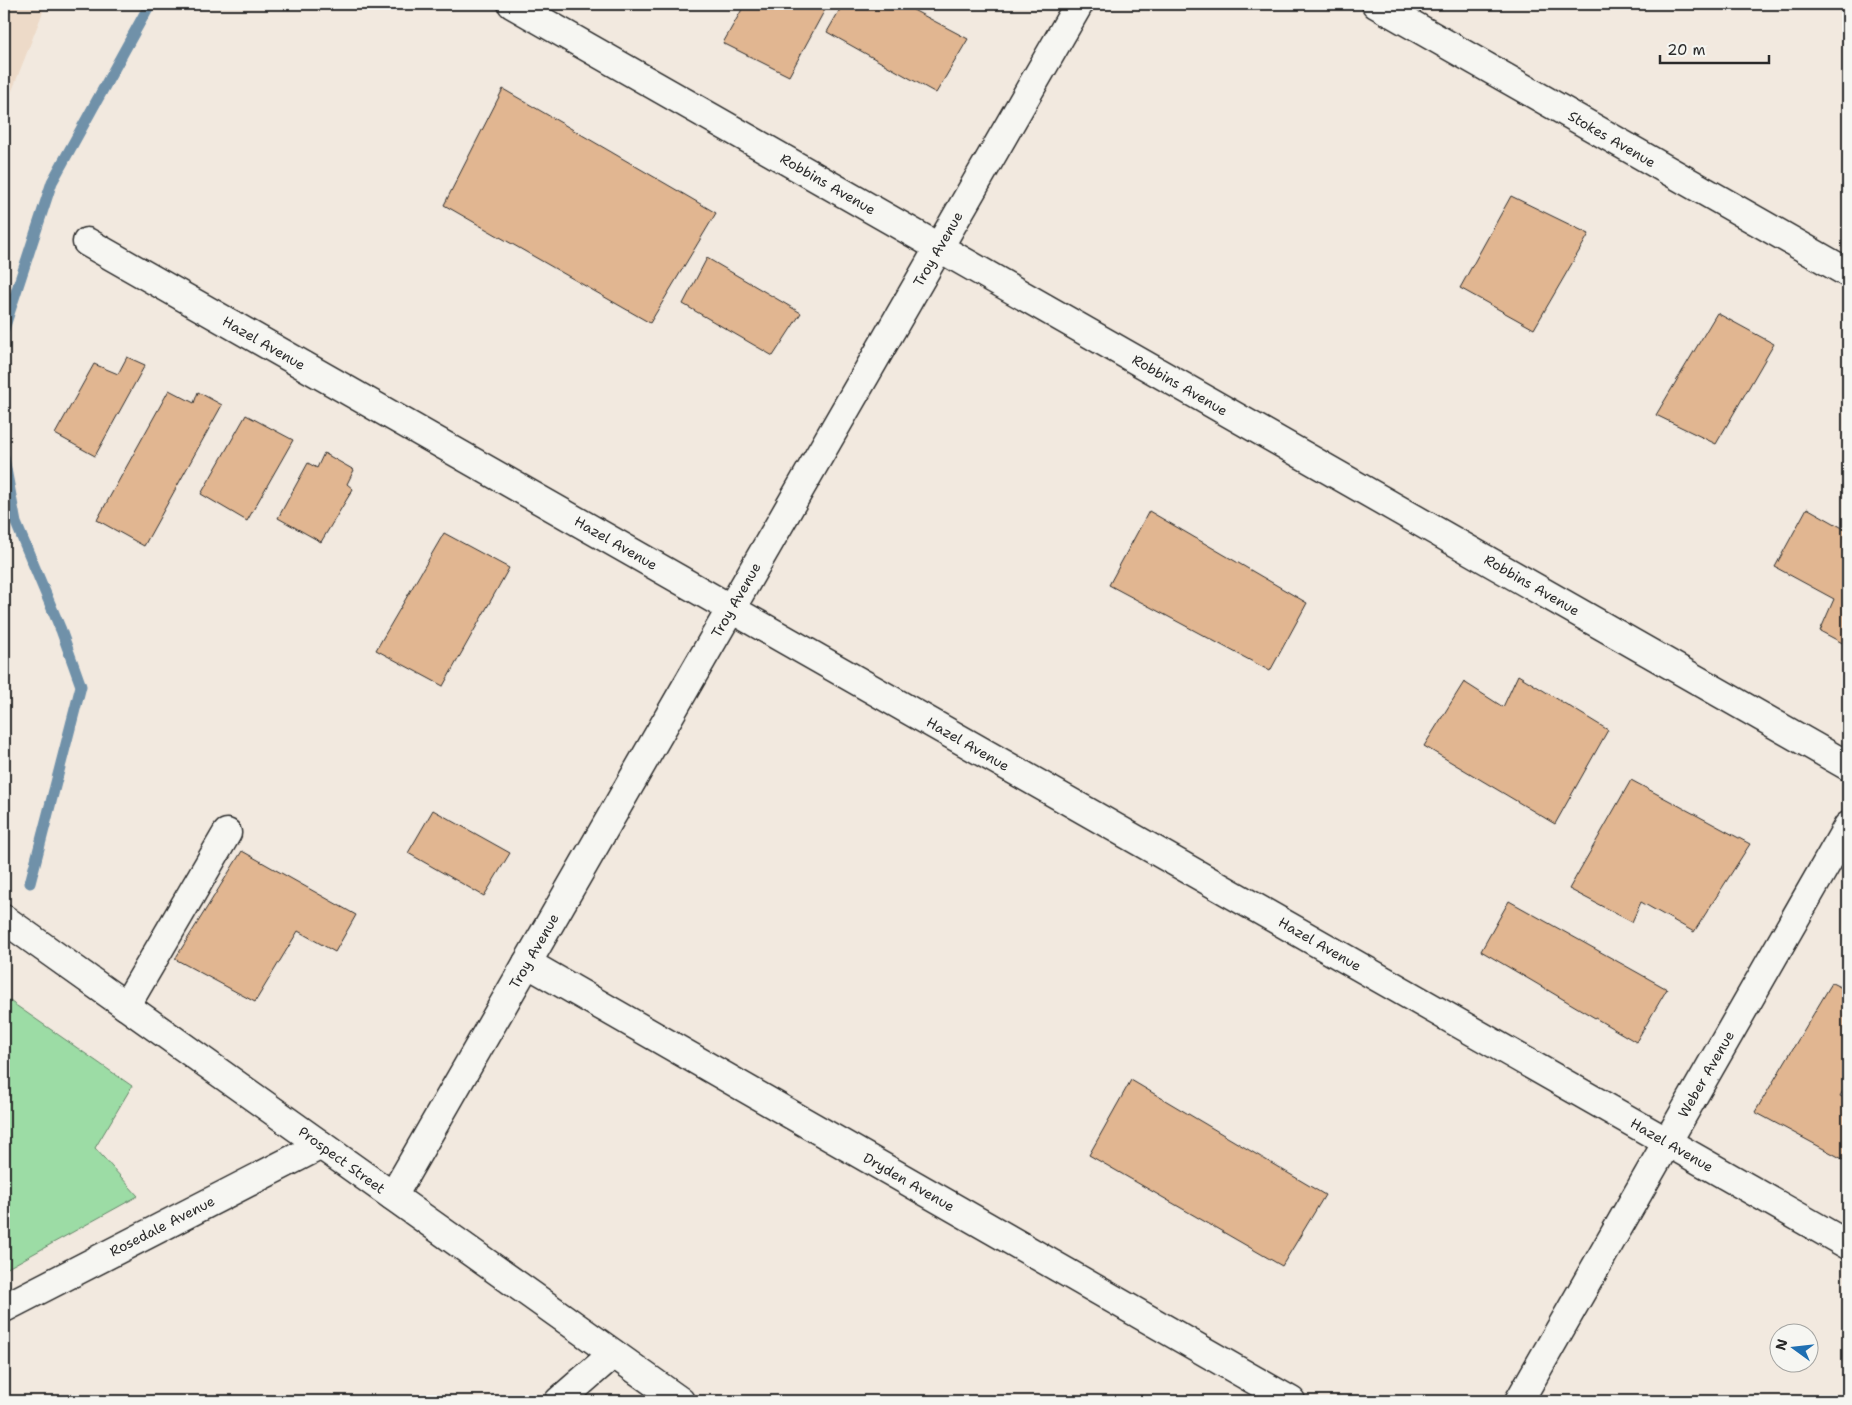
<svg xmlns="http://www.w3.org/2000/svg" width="1852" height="1405" viewBox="0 0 1852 1405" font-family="'Shantell Sans',sans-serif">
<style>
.built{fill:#eddac8}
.green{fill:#9cdca5;stroke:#648468}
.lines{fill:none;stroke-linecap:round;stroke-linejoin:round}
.stream{stroke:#7091a9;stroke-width:11}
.building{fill:#e1b691;stroke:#2b2b2b}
.minor-casing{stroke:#2b2b2b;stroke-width:31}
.minor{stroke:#f6f6f2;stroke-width:28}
.labels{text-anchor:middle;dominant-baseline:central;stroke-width:4;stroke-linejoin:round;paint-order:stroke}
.street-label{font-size:14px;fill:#2b2b2b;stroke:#f6f6f2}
</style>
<rect width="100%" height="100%" fill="#f2e9df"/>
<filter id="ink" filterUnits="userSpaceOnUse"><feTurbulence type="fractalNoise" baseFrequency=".02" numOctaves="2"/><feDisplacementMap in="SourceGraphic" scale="10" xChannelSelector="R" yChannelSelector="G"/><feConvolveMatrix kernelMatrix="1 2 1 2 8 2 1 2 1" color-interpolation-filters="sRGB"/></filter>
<g filter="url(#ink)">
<path class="built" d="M4,4h42l-42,107z"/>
<path class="green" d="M4,997l128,89 -37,62 43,48 -134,74z"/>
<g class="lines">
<g class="stream">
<path d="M4,329l48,-147 98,-178"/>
<path d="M4,458l12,65 45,107 20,56 -51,197"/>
</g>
</g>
<g class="building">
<path d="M745,4h83l-39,72 -66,-33z"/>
<path d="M843,4h59l66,35 -32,54 -109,-61z"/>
<path d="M503,89l213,124 -66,110 -206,-118z"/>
<path d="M1511,196l78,38 -55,95 -74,-41z"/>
<path d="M707,258l94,55 -28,43 -90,-52z"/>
<path d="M1717,313l57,31 -58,100 -60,-29z"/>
<path d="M127,357l18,8 -50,91 -40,-22 39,-70 24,10z"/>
<path d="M169,390l25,13 4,-11 24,13 -78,141 -47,-26z"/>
<path d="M246,415l47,25 -46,81 -46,-27z"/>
<path d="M324,453l30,17 -7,14 6,5 -32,53 -43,-24 30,-55 9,5z"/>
<path d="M1807,508l41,23v115l-28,-15 14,-32 -59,-32z"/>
<path d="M1149,511l158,92 -37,68 -161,-86z"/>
<path d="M444,533l65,35 -66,118 -67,-36z"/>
<path d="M1518,675l90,55 -53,94 -131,-78 40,-64 39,25z"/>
<path d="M1631,780l119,64 -56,88 -53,-30 -9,20 -63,-33z"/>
<path d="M433,810l77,43 -26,43 -76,-43z"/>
<path d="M242,851l114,64 -21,37 -37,-21 -43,71 -80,-43z"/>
<path d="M1509,901l158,88 -31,53 -155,-91z"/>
<path d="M1832,983l16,8v91l-8,14 8,4v62l-93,-50z"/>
<path d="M1131,1080l194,115 -43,71 -193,-111z"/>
</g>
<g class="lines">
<g class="minor-casing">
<g id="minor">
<path d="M512,4l1336,762"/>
<path d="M1376,4l472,269"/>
<path d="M87,242l1761,1003"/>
<path d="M4,919l676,482"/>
<path d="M527,963l764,438"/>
<path d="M126,1006l101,-173"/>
<path d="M393,1196l686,-1192"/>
<path d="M4,1308l317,-163"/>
<path d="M559,1401l54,-47"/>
<path d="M1519,1401l329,-575"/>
</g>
</g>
<use href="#minor" class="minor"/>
</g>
</g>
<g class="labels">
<g class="street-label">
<text transform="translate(1612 139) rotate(30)">Stokes Avenue</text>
<text transform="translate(828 184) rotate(30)">Robbins Avenue</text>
<text transform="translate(938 249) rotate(-60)">Troy Avenue</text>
<text transform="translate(264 343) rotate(30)">Hazel Avenue</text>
<text transform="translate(1180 385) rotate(30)">Robbins Avenue</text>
<text transform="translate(616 543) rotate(30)">Hazel Avenue</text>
<text transform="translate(1532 585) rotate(30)">Robbins Avenue</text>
<text transform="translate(736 600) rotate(-60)">Troy Avenue</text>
<text transform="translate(968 744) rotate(30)">Hazel Avenue</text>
<text transform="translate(1320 944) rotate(30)">Hazel Avenue</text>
<text transform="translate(534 951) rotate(-60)">Troy Avenue</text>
<text transform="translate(1706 1074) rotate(-60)">Weber Avenue</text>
<text transform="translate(1672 1145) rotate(30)">Hazel Avenue</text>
<text transform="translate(342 1160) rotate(36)">Prospect Street</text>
<text transform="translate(909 1182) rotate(30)">Dryden Avenue</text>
<text transform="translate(162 1226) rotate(-27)">Rosedale Avenue</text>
</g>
</g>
<rect width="1852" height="1405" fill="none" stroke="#f6f6f2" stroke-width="20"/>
<rect x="10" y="10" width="1832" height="1385" fill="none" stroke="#2b2b2b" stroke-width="2" filter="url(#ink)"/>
<g transform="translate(1794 1348) rotate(285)"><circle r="24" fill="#f6f6f2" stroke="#a5a5a2"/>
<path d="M0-4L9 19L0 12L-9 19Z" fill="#1f6fb2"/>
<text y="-8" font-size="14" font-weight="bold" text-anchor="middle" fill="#2b2b2b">N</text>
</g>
<path d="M1660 55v8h109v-8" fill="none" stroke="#2b2b2b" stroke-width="2.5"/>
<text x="1667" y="55" font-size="15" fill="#2b2b2b" stroke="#f6f6f2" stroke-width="4" paint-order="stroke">20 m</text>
</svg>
